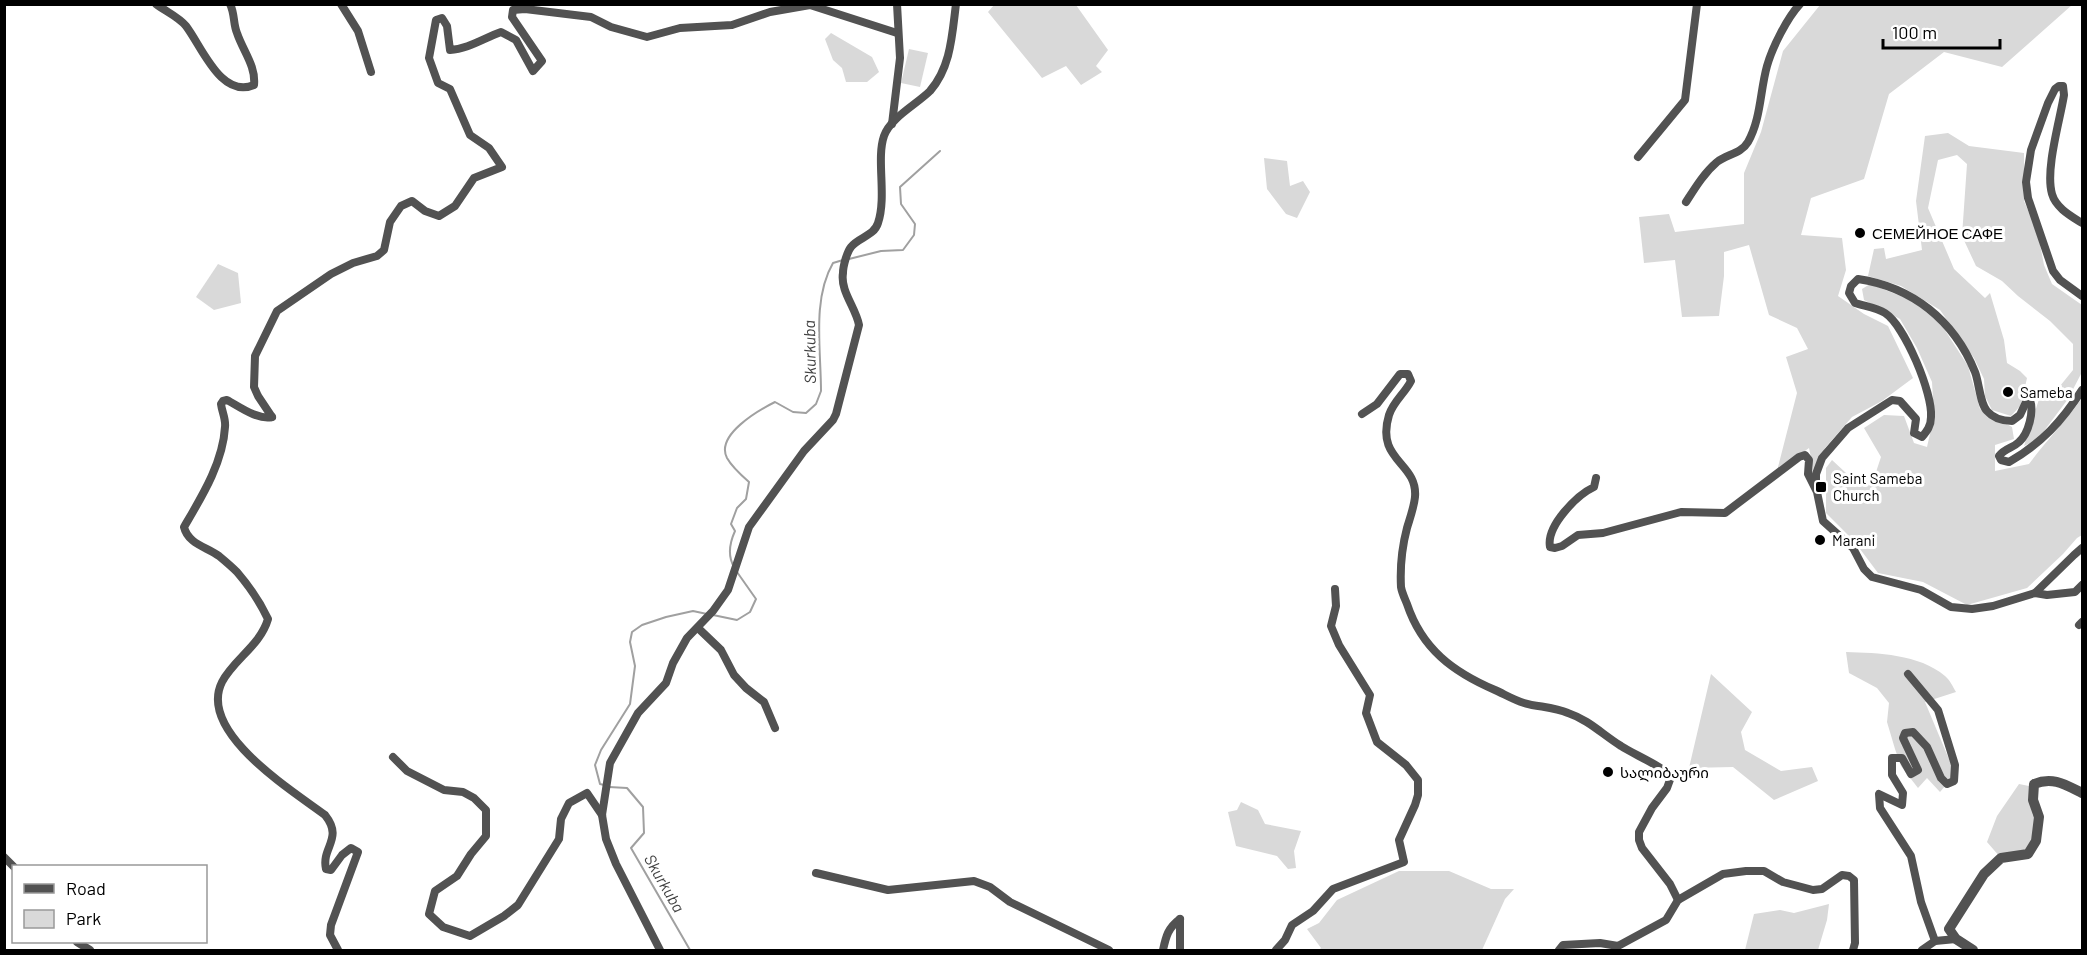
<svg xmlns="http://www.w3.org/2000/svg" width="2087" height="955" viewBox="0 0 2087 955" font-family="Barlow,'Noto Sans Georgian',sans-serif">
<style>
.green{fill:#d9d9d9}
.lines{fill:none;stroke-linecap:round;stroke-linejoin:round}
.stream{stroke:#a0a0a0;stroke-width:2}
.minor{stroke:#525252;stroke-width:8}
.tertiary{stroke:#525252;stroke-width:10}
.poi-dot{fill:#000;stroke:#fff;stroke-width:2}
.labels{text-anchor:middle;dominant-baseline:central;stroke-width:6;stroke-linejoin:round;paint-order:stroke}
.poi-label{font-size:15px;fill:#000;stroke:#fff;text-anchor:start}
.water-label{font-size:16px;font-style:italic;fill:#414141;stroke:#fff}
</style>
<rect width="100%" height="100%" fill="#fff"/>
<g class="green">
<path d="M994,5h82l32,45 -12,16 6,6 -21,13 -15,-19 -24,12 -54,-66z"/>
<path d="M1820,5h252l-70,62 -58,-15 -55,42 -25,85 -53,19 -10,37 41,3 4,32 -8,26 26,18 24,12 25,52 -31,23 -30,16 -27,31 -11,24 -5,-24 -32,23 20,-78 -11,-36 22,-8 -11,-21 -28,-13 -20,-70 -25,7v24l-5,40 -37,1 -7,-57 -31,3 -5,-46 30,-3 6,18 69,-8v-51l17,-41 22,-81z"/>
<path d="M831,33l41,24 7,15 -12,10h-21l-4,-14 -9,-8 -8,-21z"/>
<path d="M909,49l19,4 -8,34 -19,-4z"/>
<path d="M1948,133l21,13 55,7v48l14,33 6,31 8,19 30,21v67l-14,27 -30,40 -14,7 16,-50 20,-10 13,-16v-26l-23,-23 -32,-25 -16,-15 -26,-15 -14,-30 5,-72 -10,-9 -19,5 -10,48 26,61 31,29 5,-5 14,47 3,23 13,8 7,7 -6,27 -10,11 -19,-6 -7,-14 -1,-17 -10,-21 -34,-48 -39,-24 -33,-10 6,-27 10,-1 2,11 36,-9 -6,-49 9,-65z"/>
<path d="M1264,158l23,3 3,25 13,-5 7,11 -13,26 -11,-4 -19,-25z"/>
<path d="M218,264l20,9 3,30 -27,7 -18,-13z"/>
<path d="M1870,284l41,16 30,24 27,42 12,43 32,18 2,12 -19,6v26l34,-7c17,-23 37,-43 53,-66v137l-5,3 -14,16 -36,34 -60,17 -44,-23 -45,-9 -24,-32 -28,-28v-45l6,-8 27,25 14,-4 8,-24 -17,-29 20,-13 20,1 10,27 13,4 7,-31 -2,-34 -15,-34 -17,-29 -36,-19 -2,-11z"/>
<path d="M1846,652c32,1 73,2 99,24 5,4 8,11 11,16l-31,10 26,62v15l-11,13 -13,-14 -9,10 -17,-22 -6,-17 -8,-27 2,-19 -12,-15 -28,-15z"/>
<path d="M1711,674l41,38 -11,20 4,18 36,21 31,-4 6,14 -44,19 -41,-33 -44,1z"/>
<path d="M2019,784l10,2c5,22 10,41 -1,63l-28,8 -13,-15 10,-26z"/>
<path d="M1241,802l17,8 7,14 36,7 -7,20 2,17 -8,1 -11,-13 -41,-10 -8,-34 9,-2z"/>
<path d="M1399,871h50l42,18h23l-9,10 -23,51h-163l2,-2 -14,-19 12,-6 18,-23z"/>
<path d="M1829,904l-2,16 -9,30h-73l9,-36 26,-4 14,3z"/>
</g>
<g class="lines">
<g class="stream">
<path d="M849,259l32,-8 22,-1 11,-15 1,-11 -14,-20 -1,-17 40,-36"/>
<path d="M734,567c-7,-12 -4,-25 1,-36l-4,-7 6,-16 9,-9 3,-17c-8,-7 -17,-15 -22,-24 -12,-23 32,-48 48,-56l18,10 13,1 10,-9 5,-13c0,-41 -9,-92 12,-128l10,-3"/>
<path d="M713,615l24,5 13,-8 6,-13 -19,-27"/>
<path d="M604,785l-4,-1 -5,-19 6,-15 29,-46 5,-38 -5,-24 2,-10 10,-7 24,-8 27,-6 14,3"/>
<path d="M609,787l18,1 16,19 1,26 -13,15 59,102"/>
</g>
<g class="minor">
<path d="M156,4c9,7 23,13 30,22 16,21 35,73 68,59 2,-19 -11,-34 -17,-52 -4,-9 -2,-19 -7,-29"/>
<path d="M341,4l17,27 13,41"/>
<path d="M892,124l8,-66 -3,-54"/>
<path d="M1638,157l47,-57 12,-96"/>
<path d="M1686,202c9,-14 18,-29 31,-40 10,-8 24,-8 31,-20 13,-23 12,-51 19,-76 5,-18 20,-48 33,-62"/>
<path d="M2082,223c-11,-7 -26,-15 -30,-29 -7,-24 8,-74 12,-99l-1,-9h-4l-4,3 -7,14 -17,47 -5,32 2,16 25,73 7,9 22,16"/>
<path d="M2030,400c4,11 -1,33 -11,42 -6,6 -14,6 -20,14l2,4 8,2c33,-19 53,-41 73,-72"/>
<path d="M1362,414l15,-10 23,-30h8l3,7c-6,12 -18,21 -22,34 -14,46 29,47 26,82 -1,10 -5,21 -8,31 -5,19 -7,40 -6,59 1,6 4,12 6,17 15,45 46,68 88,86 9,4 19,10 29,13 14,4 30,4 44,10 21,7 35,22 53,33 12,8 45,22 50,31l-4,11 -15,20 -13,24v8l3,8 28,36 8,16"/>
<path d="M272,417l-14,-21 -4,-9 1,-31 22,-45 54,-37 22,-11 24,-7 7,-6 6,-28 11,-16 11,-5 13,10 14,5 16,-10 19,-28 28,-11 -13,-19 -19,-13 -20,-46 -12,-6 -9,-25 7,-38 6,-2 5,8 3,24c18,-1 34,-12 51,-18l15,8 17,31 9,-10 -30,-44 1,-7 12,-1 66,8 20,10 36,10 33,-9 52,-3 38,-13 40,-7 87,28"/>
<path d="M272,417c-15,3 -32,-10 -45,-17l-4,1 -2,3c1,8 5,15 4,23 -2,36 -24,71 -41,100 4,17 23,20 35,29 6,5 13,11 18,16 12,14 23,30 31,47 -8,27 -34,40 -46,63 -25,50 71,109 103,133 19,24 -4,32 1,54l5,1 11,-15 9,-7 7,4 -27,73 -1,10 8,15"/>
<path d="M1596,478l-2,9c-17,8 -48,39 -44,60l5,1 7,-2 16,-11 25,-2 78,-21 44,1 74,-56 6,-2 4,5 -1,14 9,18 6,29 30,27 11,21 8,8 49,13 30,17 21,2 21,-3 42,-13 12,2 28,-3 7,-7"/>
<path d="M1816,487v-13l6,-16 26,-30 44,-28 8,1 16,18 -2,14 8,4c5,-6 9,-11 9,-20 2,-23 -26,-91 -46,-104 -8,-5 -21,-7 -30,-10l-6,-10 2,-7 7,-7c54,8 96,41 117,93 4,10 5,32 12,39 6,7 16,10 25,10l8,-6 7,-15h3"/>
<path d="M2035,593l39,-38 8,-7"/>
<path d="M2079,625l3,-3"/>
<path d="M698,628l23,22 13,25 12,13 18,14 11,26"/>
<path d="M1908,674l30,36 17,55 -1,16 -7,3 -6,-6 -14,-31 -14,-15 -8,1 -2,5 15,32 -7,4 -9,-16h-10v17l11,18 -1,12 -23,-11 1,14 31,48 10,46 14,39"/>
<path d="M393,757l14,14 37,19 19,2 11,6 12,12v26l-15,18 -14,22 -22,15 -6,23 14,13 27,9 34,-20 14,-11 41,-66 2,-20 8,-16 18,-10 15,22"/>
<path d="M4,857l10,10"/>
<path d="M816,873l72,17 86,-9 16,6 20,15 99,48"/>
<path d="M77,942l13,8"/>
<path d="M660,950l-44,-86 -10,-25 -4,-24 8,-52 28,-50 28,-30 7,-20 14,-25 26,-27 15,-21 21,-63 55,-76 29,-31 3,-6 23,-89c-3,-17 -19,-34 -16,-52 0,-7 4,-21 8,-26 8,-10 23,-11 27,-24 9,-27 -2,-64 6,-87 6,-18 33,-32 46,-45 21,-24 22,-56 26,-87"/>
<path d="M1163,950c3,-14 5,-22 17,-31"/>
<path d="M1180,950v-31"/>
<path d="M1276,950l9,-10 7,-15 21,-14 20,-22 71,-27 -5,-22 16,-35 3,-10v-15l-12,-15 -29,-23 -11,-29 4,-18 -31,-50 -8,-19 5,-20 -1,-17"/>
<path d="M1559,950l4,-5 37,-2 18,3 48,-26 12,-20 45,-26 23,-3h18l19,11 30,8 9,-1 20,-14 7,1 5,4 1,63 -2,7"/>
<path d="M1922,950l13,-9 21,-2"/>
</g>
<path class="tertiary" d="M1973,950l-17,-11 -7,-10 35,-55 17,-16 27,-4 8,-13 3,-24 -6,-17 1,-16c19,-8 32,1 48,9"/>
</g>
<g class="poi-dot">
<circle cx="1860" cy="233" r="6"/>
<circle cx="2008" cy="392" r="6"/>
<rect x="1815" y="481" width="12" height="12" rx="3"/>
<circle cx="1820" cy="540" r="6"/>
<circle cx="1608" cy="772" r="6"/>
</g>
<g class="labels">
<g class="poi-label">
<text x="1872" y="233">СЕМЕЙНОЕ САФЕ</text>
<text x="2020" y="392">Sameba</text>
<text x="1833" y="478">Saint Sameba<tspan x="1833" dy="17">Church</tspan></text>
<text x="1832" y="540">Marani</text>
<text x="1620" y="772">სალიბაური</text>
</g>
<g class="water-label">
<text transform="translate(809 352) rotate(-91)">Skurkuba</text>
<text transform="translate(665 883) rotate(60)">Skurkuba</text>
</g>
</g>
<rect width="2087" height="955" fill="none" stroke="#000000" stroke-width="12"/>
<rect x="12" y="865" width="195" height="78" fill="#ffffff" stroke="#999999" stroke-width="1.5"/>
<rect x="24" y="884" width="30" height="9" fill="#525252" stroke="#999999" stroke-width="1.5"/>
<text x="66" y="895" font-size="18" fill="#000000">Road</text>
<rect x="24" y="910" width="30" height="18" fill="#d9d9d9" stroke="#999999" stroke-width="1.5"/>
<text x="66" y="925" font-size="18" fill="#000000">Park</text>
<path d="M1883 39v9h117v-9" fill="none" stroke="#000000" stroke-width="3"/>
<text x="1892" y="39" font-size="18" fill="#000000" stroke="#ffffff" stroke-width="4.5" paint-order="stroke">100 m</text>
</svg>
